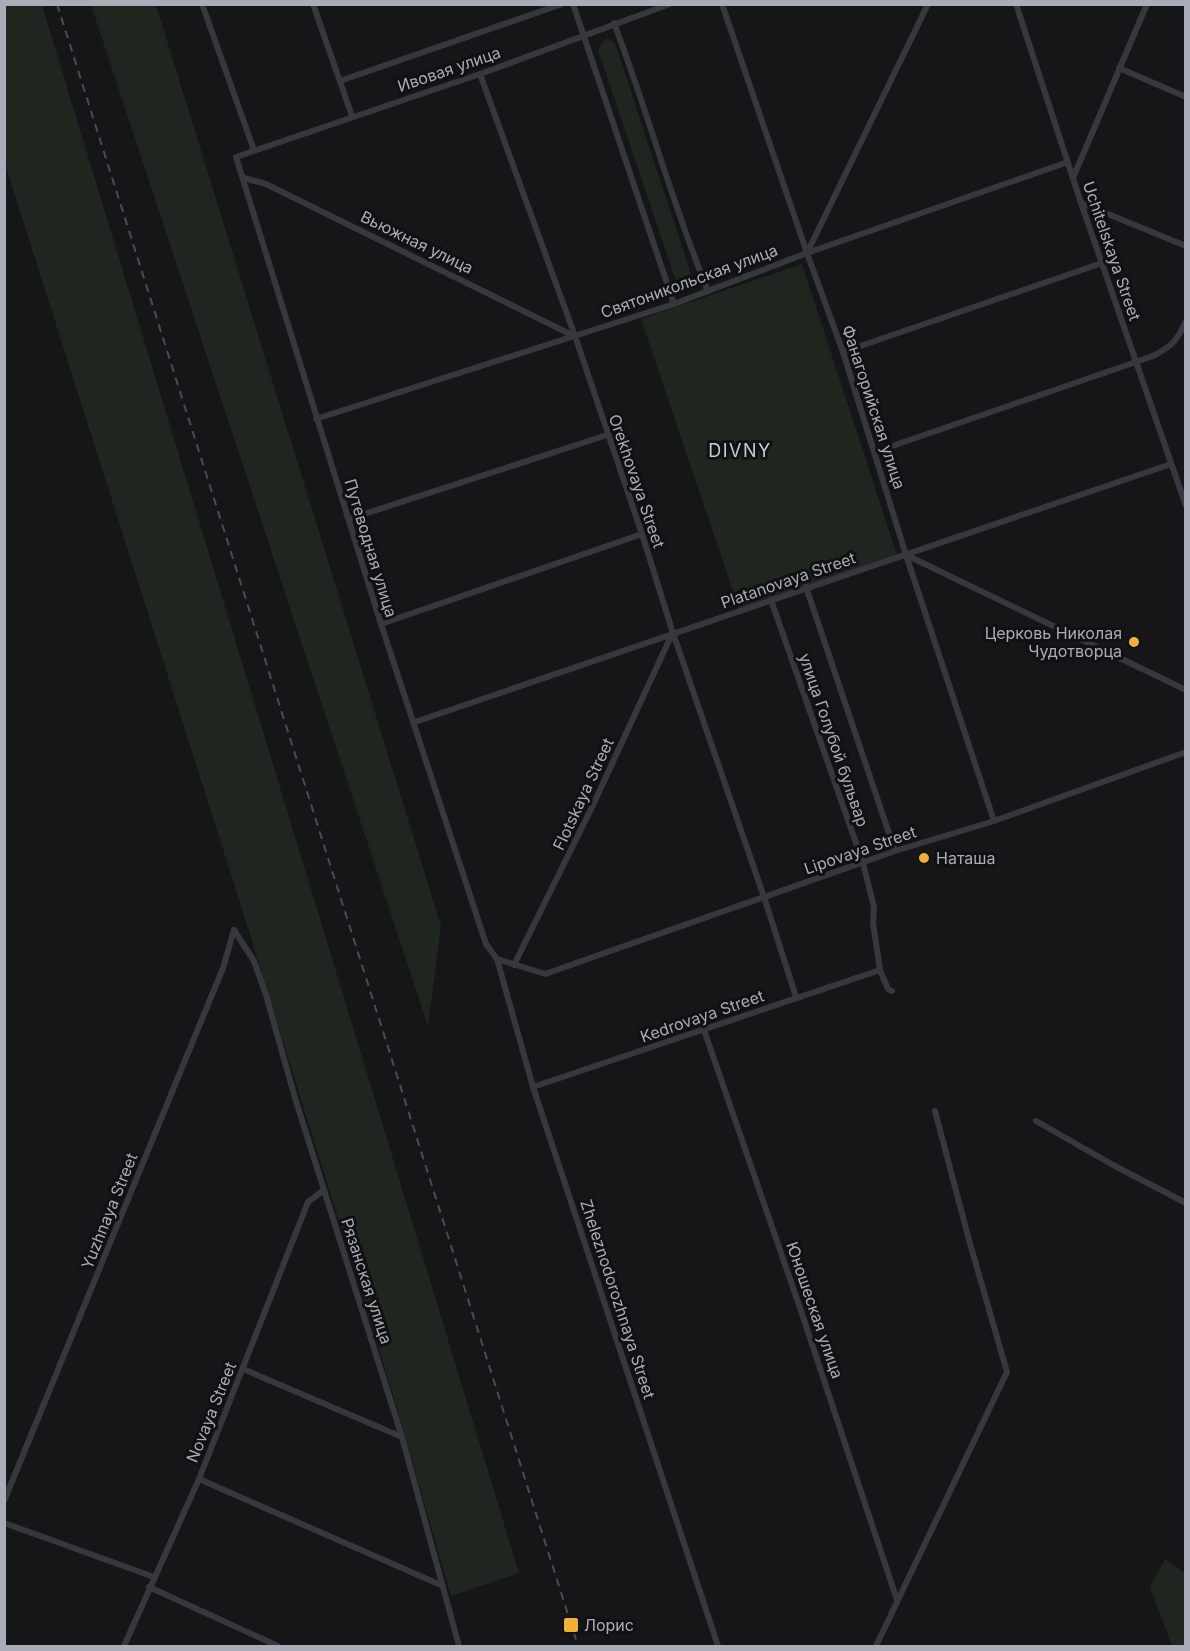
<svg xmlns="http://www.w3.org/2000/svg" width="1190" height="1651" viewBox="0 0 1190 1651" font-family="Inter,sans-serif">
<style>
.green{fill:#1e261f}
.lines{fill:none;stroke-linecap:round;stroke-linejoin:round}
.street{stroke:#37383d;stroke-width:6}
.rail{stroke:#4a4c52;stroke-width:2;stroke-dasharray:8 6;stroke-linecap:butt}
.poi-dot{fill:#f2b134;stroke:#111113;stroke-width:2}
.labels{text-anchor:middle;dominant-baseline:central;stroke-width:6;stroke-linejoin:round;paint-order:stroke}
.street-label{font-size:16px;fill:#a8adb8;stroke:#111113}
.poi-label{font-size:16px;fill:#a8adb8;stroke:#111113;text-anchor:start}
.neighbourhood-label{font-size:18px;letter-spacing:1.5px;fill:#c9ccd4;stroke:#111113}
</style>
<rect width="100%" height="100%" fill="#161618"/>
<g class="green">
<path d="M4,5h38l477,1568 -68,23 -54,-188 -161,-518 -231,-726z"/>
<path d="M91,5h65l285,921 -13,100z"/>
<path d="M609,39l6,4 78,237 -3,6 -11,4 -81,-240 5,-9z"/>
<path d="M802,264l95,291 -158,54 -98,-290z"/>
<path d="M1165,1559l20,14v73h-13l-22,-59z"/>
</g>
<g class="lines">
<g class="street">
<path d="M202,4l52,146"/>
<path d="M313,4l39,112"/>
<path d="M573,4l101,300"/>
<path d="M670,4l-190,70 -244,83 145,467 105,320 11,15 48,15 350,-123 99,-30 192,-69"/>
<path d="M722,4l85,249 36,99 63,203 88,266"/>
<path d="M1016,4l65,199 105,303"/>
<path d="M614,23c34,89 58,181 94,268"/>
<path d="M1119,68l67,29"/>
<path d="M480,74l95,262 67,198 31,99 91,264 32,100"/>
<path d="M340,81l222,-77"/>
<path d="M244,178l22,6 308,152"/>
<path d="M1073,178l74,-174"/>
<path d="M1081,203l105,43"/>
<path d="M807,253l121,-249"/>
<path d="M843,352l259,-89"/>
<path d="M316,419l358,-115 133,-51 261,-91"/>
<path d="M875,452l278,-96c19,-10 24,-15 33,-35"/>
<path d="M349,519l258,-84"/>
<path d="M906,555l280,135"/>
<path d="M806,587l89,264"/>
<path d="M771,600l92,263 11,44 -1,16 7,47 8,19 4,2"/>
<path d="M381,624l261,-90"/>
<path d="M415,722l756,-258"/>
<path d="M234,930l20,31 12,34 29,103 107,339 57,209"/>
<path d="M497,959l36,128 185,559"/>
<path d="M514,965l79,-160 79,-171"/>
<path d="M704,1030l95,275 98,295"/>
<path d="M533,1087l347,-117"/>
<path d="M1036,1121l77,44 73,38"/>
<path d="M243,1369l159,68"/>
<path d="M199,1479l244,107"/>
<path d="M4,1501l219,-533 11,-38"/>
<path d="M4,1523l150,54"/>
<path d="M149,1587l129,59"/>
<path d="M124,1646l75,-167 109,-277 16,-12"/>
<path d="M876,1646l131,-274 -38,-132 -34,-129"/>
</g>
<path class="rail" d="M57,4l521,1642"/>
</g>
<g class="poi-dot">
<circle cx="1134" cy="642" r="6"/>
<circle cx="924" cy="858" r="6"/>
<rect x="563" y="1617" width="16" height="16" rx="3"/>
</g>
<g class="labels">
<g class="street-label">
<text transform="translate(449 69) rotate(-19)">Ивовая улица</text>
<text transform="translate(417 242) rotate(26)">Вьюжная улица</text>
<text transform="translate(1112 251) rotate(71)">Uchitelskaya Street</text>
<text transform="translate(689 281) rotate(-20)">Святоникольская улица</text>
<text transform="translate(874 407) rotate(72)">Фанагорийская улица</text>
<text transform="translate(637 481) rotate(71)">Orekhovaya Street</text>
<text transform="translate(371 548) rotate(73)">Путеводная улица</text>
<text transform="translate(788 580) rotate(-19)">Platanovaya Street</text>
<text transform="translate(834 740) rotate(71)">улица Голубой бульвар</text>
<text transform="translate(583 794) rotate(-65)">Flotskaya Street</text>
<text transform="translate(860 850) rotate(-19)">Lipovaya Street</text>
<text transform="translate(702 1016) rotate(-19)">Kedrovaya Street</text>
<text transform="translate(109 1211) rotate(-68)">Yuzhnaya Street</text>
<text transform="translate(367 1281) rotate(72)">Рязанская улица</text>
<text transform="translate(618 1299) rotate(72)">Zheleznodorozhnaya Street</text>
<text transform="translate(815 1310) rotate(71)">Юношеская улица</text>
<text transform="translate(211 1412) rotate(-68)">Novaya Street</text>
</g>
<g class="poi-label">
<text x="1122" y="633" text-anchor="end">Церковь Николая<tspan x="1122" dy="18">Чудотворца</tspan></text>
<text x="936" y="858">Наташа</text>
<text x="584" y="1625">Лорис</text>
</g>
<g class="neighbourhood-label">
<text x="740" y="450">DIVNY</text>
</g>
</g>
<rect width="1190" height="1651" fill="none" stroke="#a8adb8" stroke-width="12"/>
</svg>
